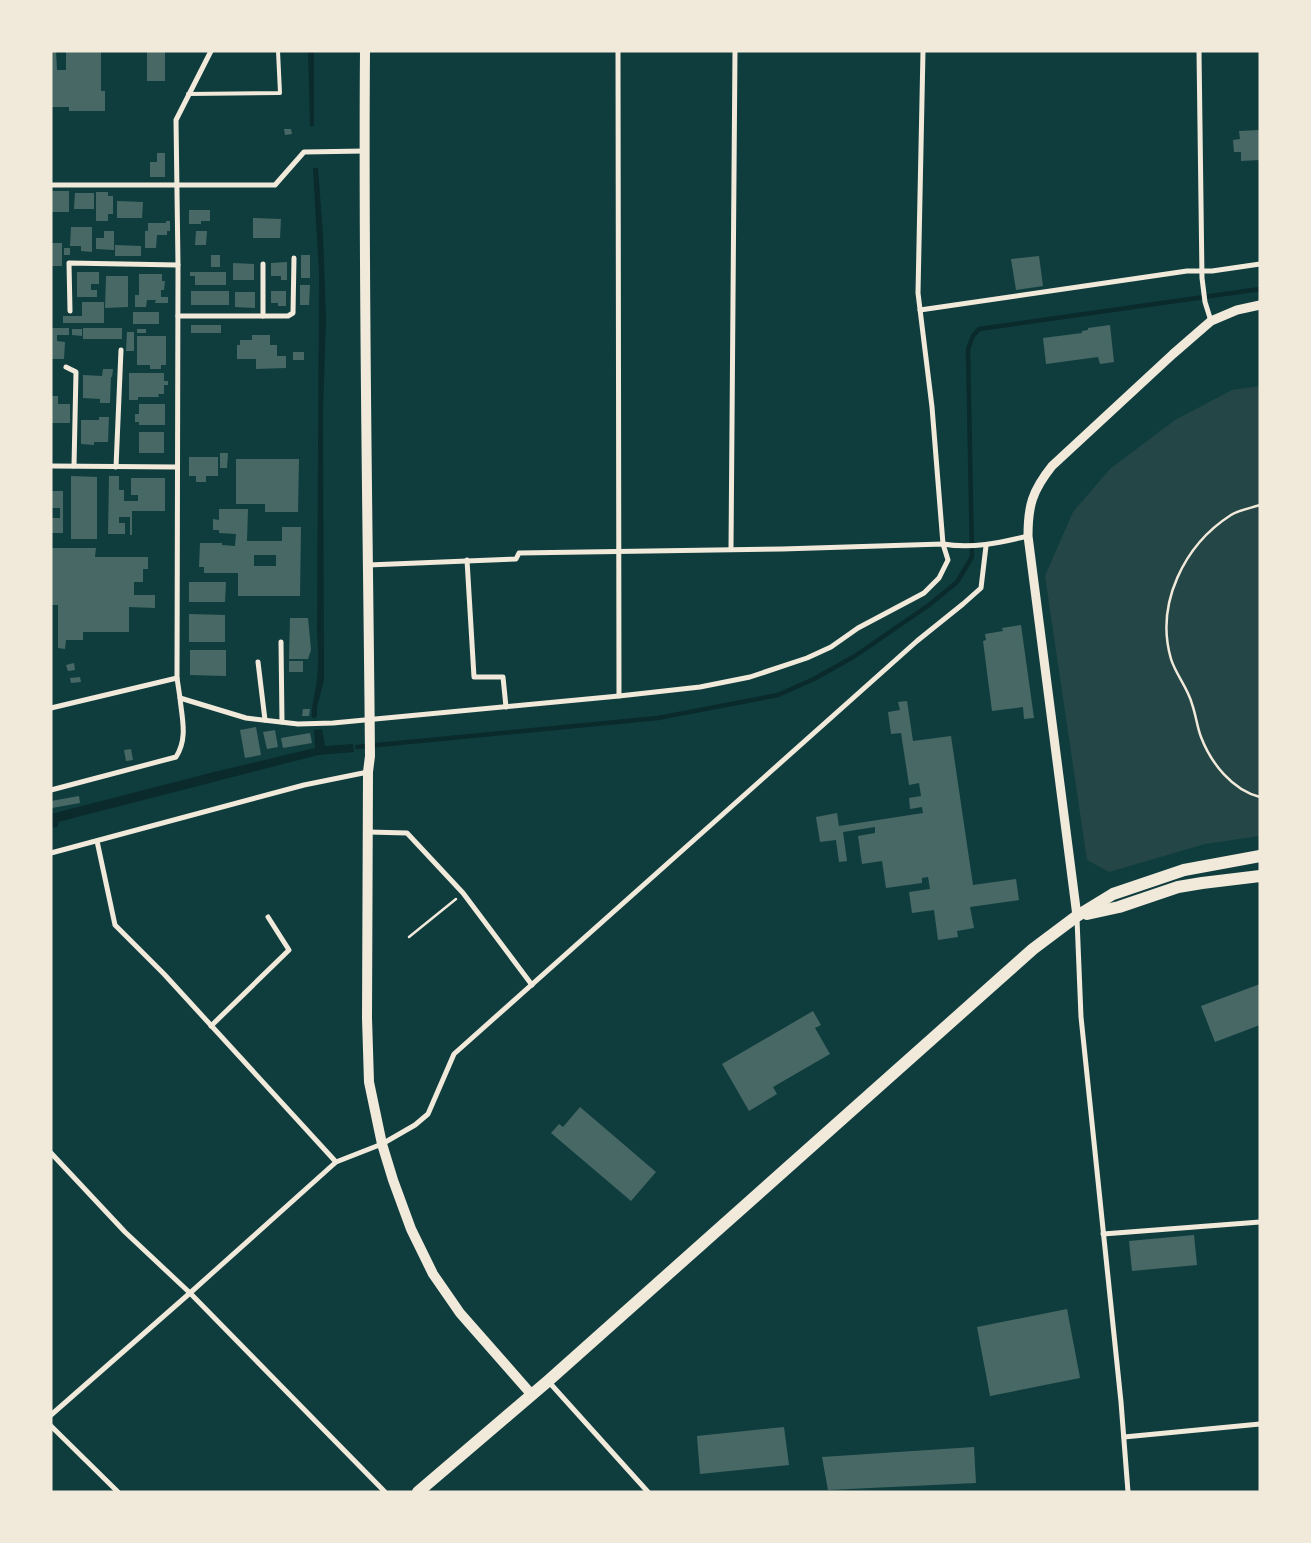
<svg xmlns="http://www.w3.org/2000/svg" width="1311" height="1543" viewBox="0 0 1311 1543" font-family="Rubik,sans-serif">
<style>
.green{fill:#244646}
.water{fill:#0a2a2b}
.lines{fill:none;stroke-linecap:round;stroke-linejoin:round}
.stream{stroke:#0a2a2b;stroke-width:4.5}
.building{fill:#486865;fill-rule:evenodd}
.path{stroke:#f1e9da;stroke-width:2.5}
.service{stroke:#f1e9da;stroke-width:4}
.minor{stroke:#f1e9da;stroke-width:5}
.tertiary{stroke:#f1e9da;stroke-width:9}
.secondary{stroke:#f1e9da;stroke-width:10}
.trunk{stroke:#f1e9da;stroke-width:12}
</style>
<rect width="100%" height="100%" fill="#0f3d3e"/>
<path class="green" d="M1260,386v450l-55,8 -96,28 -22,-12 -42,-284 28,-64 37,-43 65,-49 57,-30z"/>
<g class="water">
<path d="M308,51h6v75h-4z"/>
<path d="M313,168h5l5,67 3,85 -3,91 1,269 -7,27v10l-5,1c-1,-14 4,-26 5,-40 2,-15 1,-30 0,-45l2,-359z"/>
<path d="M322,729l3,17 28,-2 1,8 -36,3 -260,67v5l-7,1v-14l159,-41 105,-25 -1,-18z"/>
</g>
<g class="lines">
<path class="stream" d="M357,747l301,-29 120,-23 36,-16 41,-23 74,-51 28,-23 15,-25 -4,-208 5,-13 6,-7 281,-40"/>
</g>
<g class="building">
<path d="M51,51h5l1,19h9v-19h35v40h4v20h-36v-4h-18z"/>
<rect x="147" y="51" width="18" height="30"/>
<path d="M284,129h7l1,5 -7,1z"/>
<path d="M1260,130v30l-19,1v-9h-7l-1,-12 7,-1 -1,-8z"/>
<path d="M157,153h8v24h-15v-15h7z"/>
<rect x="51" y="191" width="18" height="21"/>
<path d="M96,192h12v4h5v18h-5v7h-12z"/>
<path d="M75,193h19v16h-20z"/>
<path d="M117,201l26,1 -1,16h-25z"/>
<path d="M189,210h21v11h-9v3h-12z"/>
<path d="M253,218l28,1 -1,19h-27z"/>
<path d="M166,221h4v10h-3v4h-10l-1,13h-11v-17h3v-8h18z"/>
<path d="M71,227h21v25l-11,-1v-5h-11z"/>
<path d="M104,231h10v19l-18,-1v-11h8z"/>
<path d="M196,231h11l-1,14h-11z"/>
<rect x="51" y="243" width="11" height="23"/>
<path d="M115,245l26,1v10h-26z"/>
<rect x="64" y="248" width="6" height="7"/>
<rect x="211" y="255" width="9" height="12"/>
<rect x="301" y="255" width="9" height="23"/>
<path d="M1039,256l4,30 -27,4 -5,-31z"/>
<path d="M287,262v18h-6v-4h-10v-13z"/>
<path d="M233,263l21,1v16h-21z"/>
<path d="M77,272h22v12h-8v6h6v7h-20z"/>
<path d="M190,272h36v13h-31v-9h-5z"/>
<path d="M139,274h23v7h3l-1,9h-3v7h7v6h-13l1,-3h-9l-1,7h-11v-12h4z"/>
<path d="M106,276h22v31l-23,1z"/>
<path d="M300,285h10l-1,20h-9z"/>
<rect x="191" y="291" width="38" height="14"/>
<path d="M271,291h15v15h-8v-3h-7z"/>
<path d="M235,292h20v16l-20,-1z"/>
<path d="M82,302h22v21h-41v-7h19z"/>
<rect x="133" y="312" width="26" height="12"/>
<rect x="191" y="325" width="30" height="8"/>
<path d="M1110,325l4,37 -14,2 -2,-7 -52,7 -3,-26 39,-5v-2l6,-1v-2z"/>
<path d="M51,328h18v7h-12v6l8,1 -1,17h-13z"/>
<rect x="83" y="328" width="39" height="11"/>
<path d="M72,329h10v7l-10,-1z"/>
<rect x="137" y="329" width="9" height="4"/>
<path d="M127,332h7v19h-8z"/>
<path d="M252,335h18v10h7v11h9v12l-30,1v-10h-19v-14h3v-5h12z"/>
<path d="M137,336h29v29h-5v4h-11v-4h-13z"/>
<rect x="293" y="352" width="11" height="8"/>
<path d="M103,369h10l-1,8h-1l-1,26h-10v-4l-17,-1v-23l19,1z"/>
<path d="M129,373h35v8h4v4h-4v9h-6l1,3h-21v3h-9z"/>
<path d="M51,396h7v8h12v19h-19z"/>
<path d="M139,404h26v21h-26v-3h-4v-8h4z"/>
<path d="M99,417h10l-1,25h-14v3l-13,-1v-24h18z"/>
<rect x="139" y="432" width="25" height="21"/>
<path d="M220,453h8l-1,15h-7z"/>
<path d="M189,457h29v19h-12v6h-10v-6h-7z"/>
<path d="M236,459h63l-1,53h-33v-8h-29z"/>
<path d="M71,476l26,1v62h-26z"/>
<path d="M109,476h10v14h5v11h14v-6h-7v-17h34v33h-33v24h-2v-18h-11v6h6v11h-17z"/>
<path d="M51,491h12v42h-12v-15h9v-10h-9z"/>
<path d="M219,509h29l-1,32h35v-14h19l-1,69h-62v-23h-34v-6h-5l1,-24h22v2l13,1 1,-12 -17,-1v-3h-6v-11l6,1zM254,555h22v11h-22z"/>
<path d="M51,548h45l-1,9h53v12h-5v13h-9v13h21v13l-26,-1v25h-46v8h-17l-1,9 -7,-1v-43h-7z"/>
<path d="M189,582h37l-1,20h-36z"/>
<path d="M189,614l36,1v27h-36z"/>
<path d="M290,618h18l3,32 -3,9h-19z"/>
<path d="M1021,625l13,93 -10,1 -1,-12 -31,4 -9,-70 3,-1 -1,-6 18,-3 -1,-3z"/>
<path d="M190,650h36v26l-36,-1z"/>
<rect x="289" y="661" width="14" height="11"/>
<path d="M74,663l1,7 -7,1 -2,-6z"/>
<path d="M80,677l1,5 -10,1 -1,-5z"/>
<path d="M907,701l6,40 38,-5 22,149 43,-6 3,21 -49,7 4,21 -17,3 1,6 -20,3 -4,-30 -22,3 -3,-21 21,-3 -2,-12 -6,1v5l-36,5 -4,-27 -20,3 -4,-28 17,-3v-6l-32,5 4,29 -8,1 -3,-22 -16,2 -4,-25 21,-4 2,13 84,-13 -1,-6 -12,2 -1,-11 12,-2 -2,-13 -10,2 -8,-52 -10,1 -3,-22 12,-2 -2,-8z"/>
<path d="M303,709h7l-1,7h-7z"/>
<path d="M256,727l5,28 -16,3 -5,-28z"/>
<path d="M275,730l3,17 -11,2 -4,-17z"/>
<path d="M310,733l2,10 -29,5 -2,-10z"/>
<path d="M131,749l2,11 -7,1 -2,-11z"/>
<path d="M79,796l1,7 -28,5 -1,-7z"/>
<path d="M1260,984v41l-45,17 -14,-36z"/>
<path d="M813,1011l8,14 -6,3 15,26 -57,33 4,7 -28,17 -27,-47z"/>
<path d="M580,1107l76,65 -25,29 -80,-68 8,-9 4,3z"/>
<path d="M1194,1235l3,30 -65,6 -3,-30z"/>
<path d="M1067,1309l13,69 -90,18 -13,-69z"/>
<path d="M784,1427l5,38 -89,9 -3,-38z"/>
<path d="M974,1447l2,36 -148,7 -6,-33z"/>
</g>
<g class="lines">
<g class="path">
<path d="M1260,505c-9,3 -21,5 -29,10 -47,30 -76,89 -60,144 5,16 17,29 21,45 4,11 5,23 9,33 10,26 31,53 59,60"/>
<path d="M409,937l47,-38"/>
</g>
<path class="service" d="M188,94l92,-1 -2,-42"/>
<g class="minor">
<path d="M211,51l-35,69 2,145 -1,413 3,20 66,20 52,6 35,-1 286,-27 81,-9 50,-10 57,-19 24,-11 27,-19 66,-35 15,-15 9,-18 -5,-16 -11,-137 -14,-114 5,-242"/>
<path d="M618,51l1,645"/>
<path d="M1199,51l3,227 3,24 6,19"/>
<path d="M51,185h224l29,-33 61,-1"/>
<path d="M263,264v52"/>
<path d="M920,310l267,-39h25l48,-7"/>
<path d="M70,311l-1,-48 109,2"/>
<path d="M178,316h110l5,-3 1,-55"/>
<path d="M66,367l10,5 -2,94"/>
<path d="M51,466l126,1"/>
<path d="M116,467l5,-117"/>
<path d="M731,549l4,-498"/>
<path d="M467,560l7,117h29l3,30"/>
<path d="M368,565l148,-6 3,-6 263,-4 161,-5c29,5 56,-1 85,-8"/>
<path d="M281,642l1,80"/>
<path d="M258,662l7,58"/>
<path d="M51,708l126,-30"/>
<path d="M51,790l125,-33c12,-19 6,-38 4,-59"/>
<path d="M368,832l39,1 56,60 69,92"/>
<path d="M97,841l18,84 49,49 172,188"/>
<path d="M51,853l253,-68 64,-13"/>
<path d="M1077,919l4,98 40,385 7,90"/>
<path d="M211,1026l78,-76 -21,-33"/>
<path d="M51,1153l74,79 65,61 195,199"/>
<path d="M1103,1234l157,-12"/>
<path d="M548,1381l100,111"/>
<path d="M51,1415l139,-122 146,-131 46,-18 33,-19 13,-11 26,-60 463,-413 46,-37 18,-16 5,-42"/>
<path d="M51,1426l67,66"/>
<path d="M1124,1437l136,-13"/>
</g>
<path class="tertiary" d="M1077,916l-49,-380c0,-30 4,-45 24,-70l121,-112 38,-33 26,-11 23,-5"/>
<path class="secondary" d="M365,51c-2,235 3,470 5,705l-2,16 -1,246 2,64 13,62 11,36 18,49 22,45 27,39 72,82"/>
<g class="trunk">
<path d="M1087,914l32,-7 59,-20 24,-4 58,-7"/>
<path d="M418,1492l130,-111 485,-432 44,-33 36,-22 71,-24 76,-14"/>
</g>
</g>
<rect width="1311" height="1543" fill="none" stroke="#f1e9da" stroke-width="105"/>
</svg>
